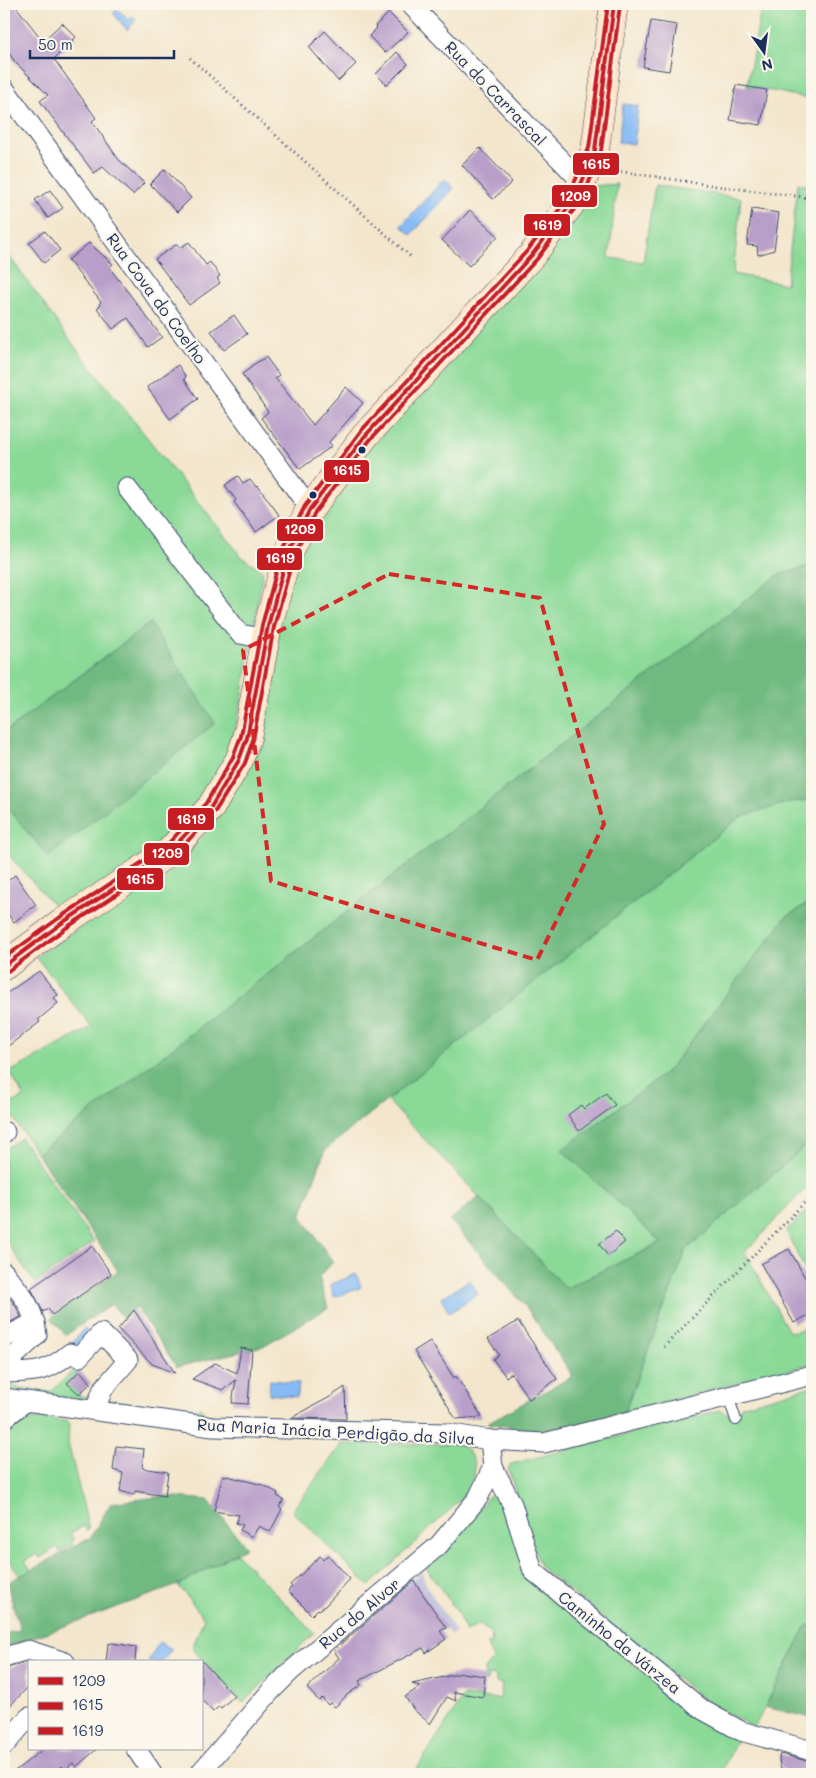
<svg xmlns="http://www.w3.org/2000/svg" width="816" height="1778" viewBox="0 0 816 1778" font-family="Mali,sans-serif">
<style>
.industrial{fill:#c0c2dd}
.green{fill:#8ad997;stroke:#52847a}
.forest{fill:#6fb980;stroke:#45746f}
.water{fill:#86bbf5;stroke:#5075aa}
.building{fill:#b89ec9}
.lines{fill:none;stroke-linecap:round;stroke-linejoin:round}
.lane-casing{stroke:#3b4a6e;stroke-width:12}
.street-casing{stroke:#3b4a6e;stroke-width:21}
.secondary-casing{stroke:#3b4a6e;stroke-width:29}
.path{stroke:#3b4a6e;stroke-width:3;stroke-dasharray:1 4;stroke-linecap:butt}
.lane{stroke:#fff;stroke-width:10}
.street{stroke:#fff;stroke-width:19}
.secondary{stroke:#ffe4c6;stroke-width:28}
.bus-1-casing{stroke:#fbf7ec;stroke-width:8}
.bus-2-casing{stroke:#fbf7ec;stroke-width:8}
.bus-3-casing{stroke:#fbf7ec;stroke-width:8}
.bus-1{stroke:#c61d23;stroke-width:4}
.bus-2{stroke:#c61d23;stroke-width:4}
.bus-3{stroke:#c61d23;stroke-width:4}
.marked{fill:none;stroke:#d62828;stroke-width:4;stroke-dasharray:10 6;stroke-linejoin:round}
.bus-dot{fill:#1b2f5e;stroke:#fbf7ec;stroke-width:2}
.labels{text-anchor:middle;dominant-baseline:central;stroke-width:4.5;stroke-linejoin:round;paint-order:stroke}
.street-label{font-size:16px;fill:#1b2f5e;stroke:#fbf7ec}
.line-badge{stroke:#fbf7ec;stroke-width:2}
.badge-label{font-size:14px;text-anchor:middle;font-weight:bold;fill:#fff}
</style>
<rect width="100%" height="100%" fill="#fbf7ec"/>
<filter id="ink" filterUnits="userSpaceOnUse"><feTurbulence type="fractalNoise" baseFrequency=".02" numOctaves="2"/><feDisplacementMap in="SourceGraphic" scale="10" xChannelSelector="R" yChannelSelector="G"/><feConvolveMatrix kernelMatrix="1 2 1 2 8 2 1 2 1" color-interpolation-filters="sRGB"/></filter>
<filter id="wash" filterUnits="userSpaceOnUse"><feTurbulence type="fractalNoise" baseFrequency=".0096" numOctaves="4" result="noise"/><feDisplacementMap in="SourceGraphic" scale="20" xChannelSelector="R" yChannelSelector="G"/><feGaussianBlur stdDeviation="1.12" result="paint"/><feColorMatrix in="noise" values="0 0 0 0 0 0 0 0 0 0 0 0 0 0 0 0 0 1.4 0 .05"/><feComposite in="paint" operator="in"/></filter>
<g filter="url(#wash)">
<rect width="100%" height="100%" fill="#f3e6cc"/>
<path class="industrial" d="M422,1572l6,17 28,43 -5,3 -6,-7 -5,3 6,8 -20,14 -5,-7 -37,-33 -6,-8 34,-27 1,2z"/>
<g class="green">
<path d="M762,4h50v95l-65,-13z"/>
<path d="M798,183l14,3v379l-34,10 -741,579 -31,-48 18,-9 -14,-25 82,-45 -56,-70 151,-103 27,-30 80,-260 13,-28 58,-84 228,-266 24,-2 -8,74 34,4 12,-77 86,13 -8,76 53,10z"/>
<path d="M4,249l68,94 170,214 21,14 -22,134 -9,37 -14,32 -30,43 -34,32 -95,62 -55,-61v-47l44,54 102,-234 -146,110z"/>
<path d="M812,800v101l-26,16 -118,154 -106,79 99,93 -95,45 -179,-188 353,-283 49,-15z"/>
<path d="M21,1138l73,104 -59,41 -31,-45v-88z"/>
<path d="M812,1140v47l-9,4 -58,61 44,80 23,-4v36l-188,49 62,-163z"/>
<path d="M812,1205v80l-26,-54z"/>
<path d="M77,1367l3,4 -13,12 12,11v2l14,2 1,3 -90,-12v-4l47,7z"/>
<path d="M812,1386v238l-6,3 -52,101 -47,-26 -167,-135 -32,-98 3,-5 210,-54 5,4 14,-4 1,-4z"/>
<path d="M108,1400l78,12 6,-5 3,3 5,-3 7,9 6,3 -109,-16z"/>
<path d="M44,1418l25,4 -1,21 21,86 -2,2 -3,-5 -14,7 4,7 -3,2 2,3 -13,7 -3,-5 -17,11 -3,-4 -12,7 6,9 -11,7 -10,-17 -6,2v-136l5,-4z"/>
<path d="M342,1444h118c24,18 15,39 -2,58l-89,84 -77,-75z"/>
<path d="M491,1495l10,4 28,76 145,124 63,41 -17,34h-307l51,-78 36,3 2,-15 -6,-1v-7l-8,-1 -1,7h-3l1,-12 8,-10 -6,-16 5,-1 -1,-10 -12,-9 -13,7 -10,-21 -30,-42 23,-19 39,-52z"/>
<path d="M236,1553l78,80 -71,70 -51,-54 12,-31 -26,-33z"/>
</g>
<g class="forest">
<path d="M812,565v235l-23,2 -49,15 -415,333 -24,66 32,46 -14,15 9,31 -65,38 -86,21 -41,-60 -13,11 -11,-14 -46,31 -15,-17 67,-47 -81,-117 741,-579z"/>
<path d="M150,623l65,100 -167,134 -44,-54v-70z"/>
<path d="M812,901v239l-126,110 -62,163 -47,12 -40,6 -50,-8 86,-47 -47,-69 -76,-87 29,-23 87,91 95,-45 -99,-93 106,-79 118,-154z"/>
<path d="M165,1496l43,4 38,47 -68,38 -174,63v-14l16,-4 -13,-47 83,-45 21,-35z"/>
<path d="M812,1624v94l-47,-11 41,-80z"/>
</g>
<g class="water">
<path d="M117,9l12,11 4,-3 3,3 -9,10 -14,-17z"/>
<path d="M623,104l15,2 -4,38 -16,-2z"/>
<path d="M444,179l10,9 -43,47 -10,-9z"/>
<path d="M356,1274l5,12 -1,2 -26,9 -4,-12z"/>
<path d="M470,1280l8,14 -29,19 -8,-15z"/>
<path d="M84,1328l7,7 -13,16 -7,-6z"/>
<path d="M270,1380l29,3 -2,14 -28,-3z"/>
<path d="M159,1642l13,7 -10,13h-14z"/>
</g>
<g id="blocks">
<g class="building">
<path d="M4,4h10l29,37 19,-18 14,14 -22,22 42,59 -4,3 27,39 25,23 -11,12 -30,-28 -9,6 -54,-72 8,-6 -33,-33 -11,-16z"/>
<path d="M389,13l19,19 -23,21 -16,-17 8,-8 -2,-2z"/>
<path d="M651,21l26,4 -8,46 -26,-4z"/>
<path d="M325,31l31,33 -18,17 -29,-34z"/>
<path d="M397,52l11,12 -21,21 -11,-11z"/>
<path d="M736,85l31,5 -6,35 -31,-5z"/>
<path d="M480,148l32,34 -19,17 -31,-34z"/>
<path d="M165,169l26,29 -14,14 -27,-28z"/>
<path d="M50,190l13,18 -15,10 -13,-18z"/>
<path d="M752,209l27,4 -5,37 -16,5 -1,-9 -10,-1z"/>
<path d="M470,210l28,26 -29,30 -27,-26z"/>
<path d="M45,231l15,19 -16,13 -15,-20z"/>
<path d="M189,242l17,23 4,-3 10,14 -3,2 3,5 -31,22 -34,-46 22,-15 3,4z"/>
<path d="M89,243l24,21 -4,3 53,70 -14,10 -20,-29 -15,11 -16,-21 3,-2 -1,-2 2,-2 -33,-42z"/>
<path d="M234,315l13,19 -23,16 -13,-19z"/>
<path d="M266,357l13,18 -4,3 38,47 33,-38 17,16 -34,39 3,4 -32,23 -39,-51 7,-6 -26,-38 10,-7 -1,-1z"/>
<path d="M178,365l8,12 -2,2 14,20 -28,20 -23,-32z"/>
<path d="M238,476l5,7 7,-4 6,8 2,-1 21,29 -23,17 -22,-30 2,-2 -11,-15z"/>
<path d="M15,875l21,30 -22,17 -10,-13v-25z"/>
<path d="M39,971l19,24 -4,3 4,5 -20,17 2,2 -36,27v-54z"/>
<path d="M606,1093l9,12 -36,26 -11,-16 13,-10 3,4z"/>
<path d="M616,1231l9,11 -17,14 -9,-12z"/>
<path d="M92,1246l19,28 -59,41 -4,-6 -5,3 -12,-24z"/>
<path d="M789,1249l23,41v23l-18,10 -33,-59z"/>
<path d="M4,1290l12,17 5,10 -17,8z"/>
<path d="M134,1310l41,63 -23,-9 -34,-35z"/>
<path d="M518,1321l39,58 -28,20 -18,-26 -5,4 -13,-18 6,-4 -11,-16z"/>
<path d="M430,1341l24,37 2,-2 26,41 -26,2 -42,-68z"/>
<path d="M241,1348l11,2 -4,54 -16,-1 4,-23 -13,10 -31,-11 23,-16 22,10z"/>
<path d="M80,1371l11,12 -12,11 -12,-11z"/>
<path d="M345,1387l1,32 -55,-1 39,-21z"/>
<path d="M116,1446l28,3 -2,19 26,4 -3,24 -30,-5 -1,4 -14,-4 3,-18 -10,-3z"/>
<path d="M223,1475l40,10 15,8 -1,3 7,4 -5,7 3,2 -12,23 -11,-6 -7,11 -12,-7 3,-5 -7,-2 3,-8 -25,-4z"/>
<path d="M328,1555l22,24 -25,27 -6,4 -1,-1 -6,6 -24,-24 4,-4 -2,-2 30,-29 3,4z"/>
<path d="M414,1581l32,47 -6,3 6,8 -20,14 -3,-5 -64,33 2,4 -14,10 -12,12 -5,-4 -2,2 -6,-7 -3,3 -12,-13 32,-30 -5,-7 9,-9z"/>
<path d="M112,1643l24,4 -1,15h-29l2,-18z"/>
<path d="M201,1660l33,36 -13,12 -2,-2 -6,6 -12,-13z"/>
<path d="M29,1662v24l-25,26v-39l6,-6z"/>
<path d="M462,1673l23,3 -2,21 -29,-5 2,9 -9,-4 -17,27 -16,-14 -9,-13 16,-11 -9,-2z"/>
<path d="M43,1749h54l-21,18 -3,-4 -8,7 -3,-4 -11,8h-40z"/>
<path d="M780,1754l31,8 -6,12h-15l-10,-7 -1,-9z"/>
</g>
</g>
</g>
<g filter="url(#ink)">
<use href="#blocks" fill-opacity="0" stroke="#3b4a6e" stroke-width="1"/>
<g class="lines">
<g class="lane-casing">
<path id="lane" d="M728,1396l8,24"/>
</g>
<g class="street-casing">
<g id="street">
<path d="M410,4l172,178"/>
<path d="M4,88l306,421"/>
<path d="M127,488l113,146 26,5"/>
<path d="M4,1133l1,-1"/>
<path d="M4,1272c18,23 29,33 33,63l-33,31"/>
<path d="M4,1338l31,-16"/>
<path d="M4,1373c31,-1 41,1 66,-20l9,4 22,-24 27,27 -25,29 -8,21"/>
<path d="M4,1398l209,29 233,6 44,7 54,3 268,-68"/>
<path d="M4,1419l22,-18"/>
<path d="M493,1467l19,37 21,67 170,139 38,21 71,20"/>
<path d="M4,1657l24,-7 37,12"/>
<path d="M4,1746l25,-29"/>
<path d="M136,1749l17,25"/>
<path d="M199,1774l71,-82 21,-21 148,-126 39,-47 15,-31 -3,-27"/>
</g>
</g>
<g class="secondary-casing">
<path id="secondary" d="M4,966l58,-43 107,-71 42,-45 28,-47 8,-22 21,-112 19,-70 23,-47 55,-73 167,-181 38,-50 12,-23 13,-32 19,-146"/>
</g>
<g class="path">
<path d="M190,58l221,199"/>
<path d="M611,170l105,16 96,12"/>
<path d="M664,1347l148,-152"/>
</g>
<use href="#lane" class="lane"/>
<use href="#street" class="street"/>
<use href="#secondary" class="secondary"/>
<g class="bus-1-casing">
<path id="bus-1" d="M4,966l58,-43 107,-71 42,-45 28,-47 8,-22 21,-112 19,-70 23,-47 55,-73 167,-181 38,-50 12,-23 13,-32 19,-146"/>
</g>
<g class="bus-2-casing">
<path id="bus-2" d="M8,971l58,-43 107,-71 43,-47 29,-47 8,-23 21,-113 19,-69 22,-46 55,-72 167,-181 38,-51 13,-23 13,-34 19,-146"/>
</g>
<g class="bus-3-casing">
<path id="bus-3" d="M4,958l55,-40 106,-71 41,-44 27,-46 8,-21 21,-111 19,-71 24,-48 55,-74 167,-181 38,-49 11,-23 13,-31 19,-144"/>
</g>
<use href="#bus-1" class="bus-1"/>
<use href="#bus-2" class="bus-2"/>
<use href="#bus-3" class="bus-3"/>
</g>
</g>
<path class="marked" d="M389,574l151,24 64,226 -67,136 -266,-79 -28,-231z"/>
<g class="bus-dot">
<circle cx="362" cy="450" r="4.5"/>
<circle cx="313" cy="495" r="4.5"/>
</g>
<g class="labels">
<g class="street-label">
<text transform="translate(496 93) rotate(46)">Rua do Carrascal</text>
<text transform="translate(157 298) rotate(54)">Rua Cova do Coelho</text>
<text transform="translate(336 1431) rotate(3)">Rua Maria Inácia Perdigão da Silva</text>
<text transform="translate(359 1613) rotate(-40)">Rua do Alvor</text>
<text transform="translate(620 1642) rotate(39)">Caminho da Várzea</text>
</g>
</g>
<g class="line-badge">
<rect x="572" y="152" width="48" height="24" rx="5" fill="#c61d23"/>
<rect x="551" y="184" width="47" height="24" rx="5" fill="#c61d23"/>
<rect x="523" y="213" width="48" height="24" rx="5" fill="#c61d23"/>
<rect x="323" y="459" width="47" height="24" rx="5" fill="#c61d23"/>
<rect x="276" y="518" width="48" height="24" rx="5" fill="#c61d23"/>
<rect x="256" y="547" width="47" height="24" rx="5" fill="#c61d23"/>
<rect x="167" y="807" width="48" height="24" rx="5" fill="#c61d23"/>
<rect x="143" y="842" width="47" height="24" rx="5" fill="#c61d23"/>
<rect x="116" y="867" width="48" height="24" rx="5" fill="#c61d23"/>
</g>
<g class="badge-label">
<text x="596" y="169">1615</text>
<text x="575" y="201">1209</text>
<text x="547" y="230">1619</text>
<text x="347" y="475">1615</text>
<text x="300" y="534">1209</text>
<text x="280" y="563">1619</text>
<text x="191" y="824">1619</text>
<text x="167" y="858">1209</text>
<text x="140" y="884">1615</text>
</g>
<rect width="816" height="1778" fill="none" stroke="#fbf7ec" stroke-width="20"/>
<rect x="28" y="1660" width="175" height="90" fill="#fbf7ec" stroke="#a1a7b3"/>
<rect x="38" y="1677" width="25" height="8" fill="#c61d23" stroke="#a1a7b3"/>
<text x="72" y="1686" font-size="15" fill="#1b2f5e">1209</text>
<rect x="38" y="1702" width="25" height="8" fill="#c61d23" stroke="#a1a7b3"/>
<text x="72" y="1710" font-size="15" fill="#1b2f5e">1615</text>
<rect x="38" y="1727" width="25" height="8" fill="#c61d23" stroke="#a1a7b3"/>
<text x="72" y="1736" font-size="15" fill="#1b2f5e">1619</text>
<g transform="translate(764 52) rotate(166)" stroke="#fbf7ec" stroke-width="4" paint-order="stroke">
<path d="M0-4L9 19L0 12L-9 19Z" fill="#1b2f5e"/>
<text y="-8" font-size="14" font-weight="bold" text-anchor="middle" fill="#1b2f5e">N</text>
</g>
<path d="M30 50v8h144v-8" fill="none" stroke="#1b2f5e" stroke-width="2.5"/>
<text x="38" y="50" font-size="15" fill="#1b2f5e" stroke="#fbf7ec" stroke-width="4" paint-order="stroke">50 m</text>
</svg>
